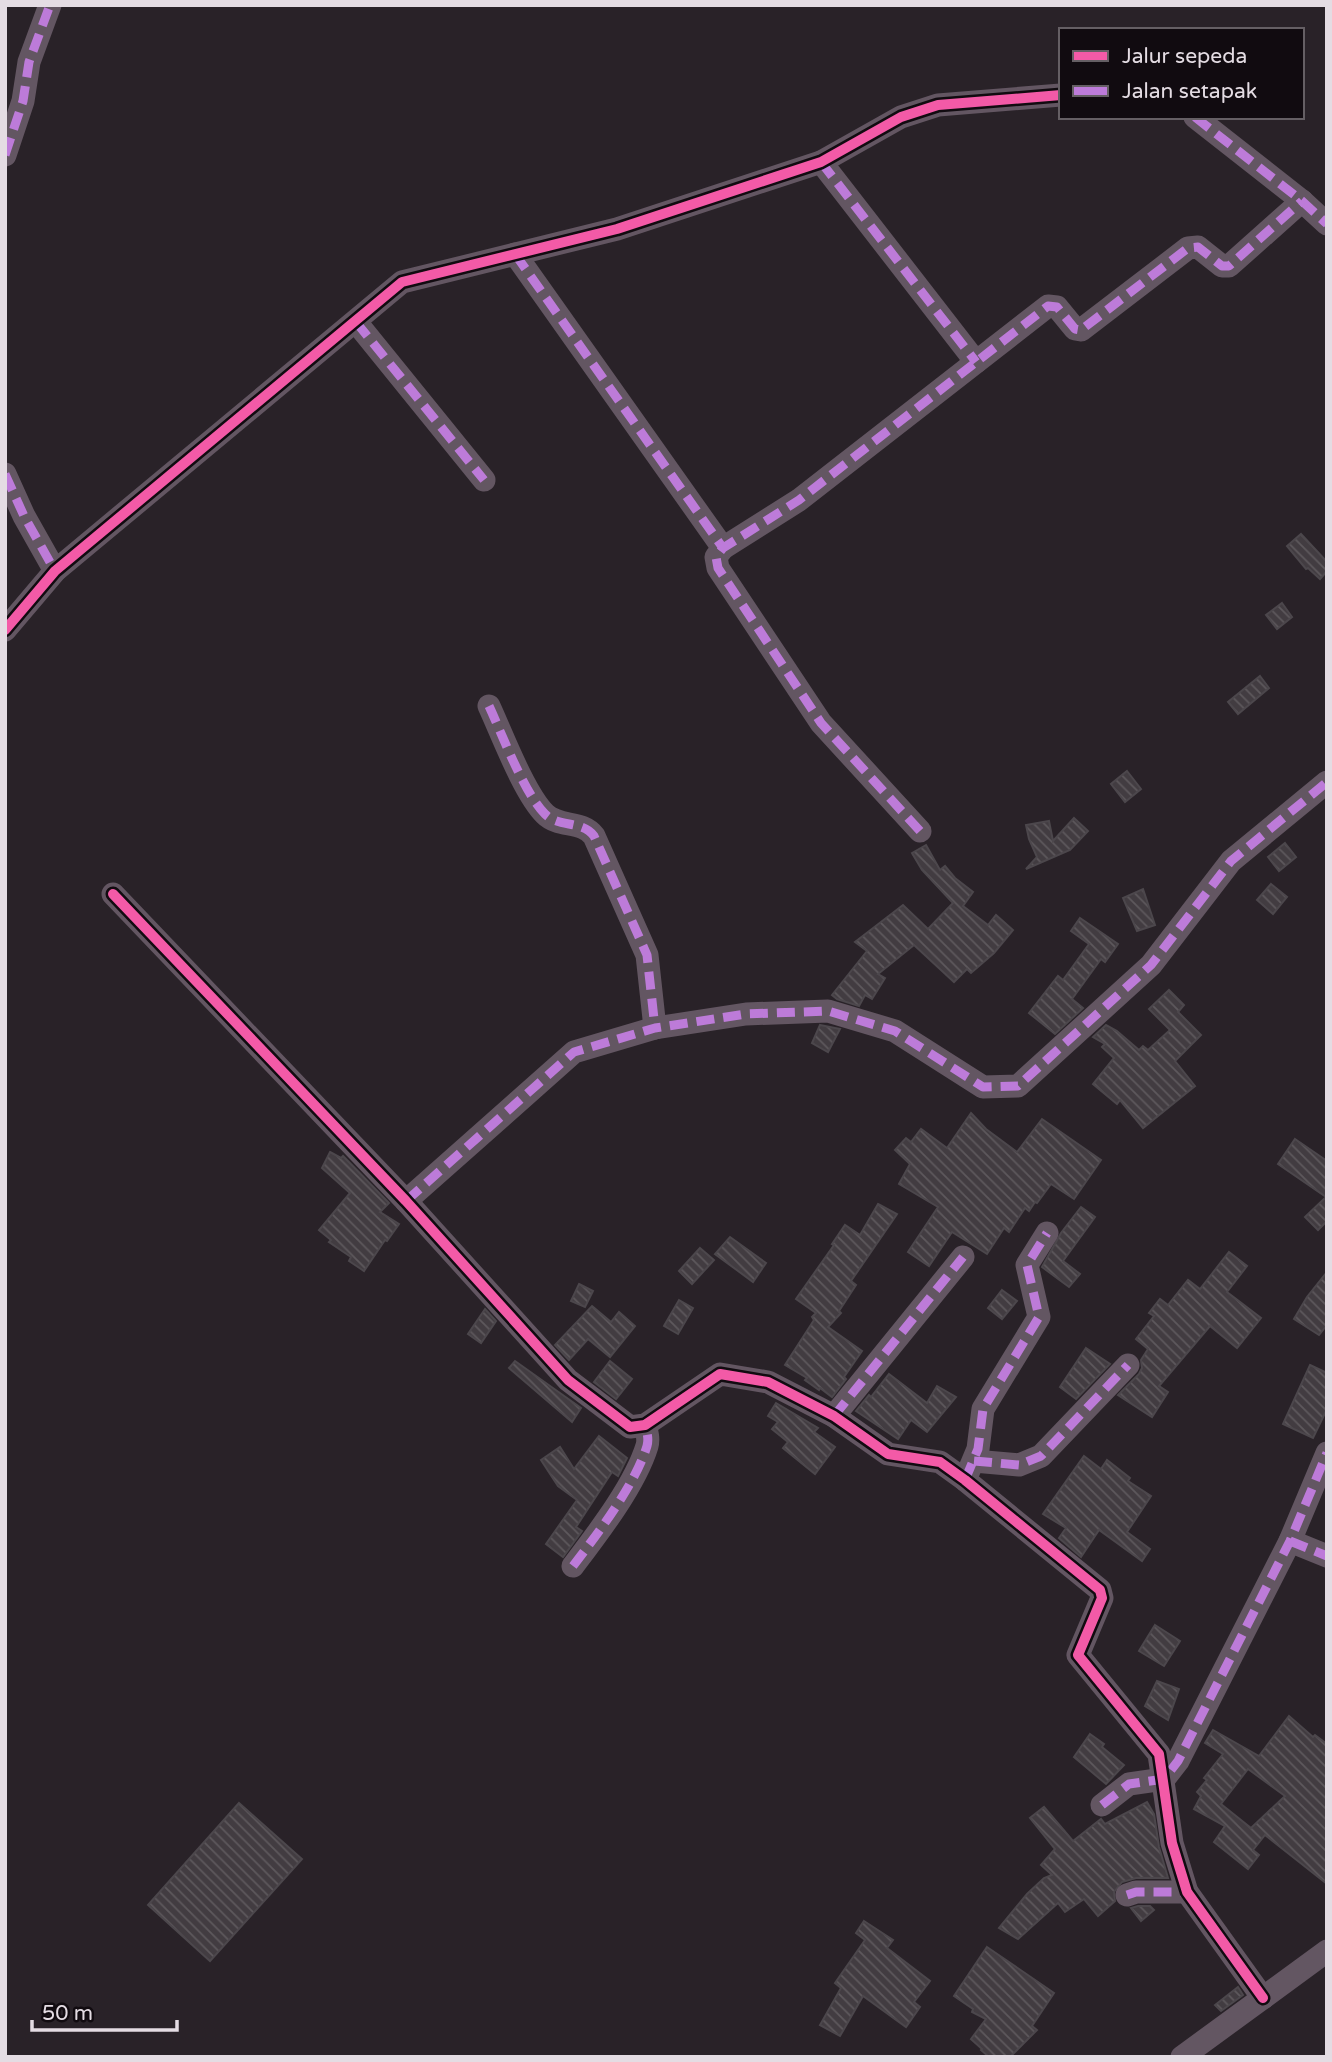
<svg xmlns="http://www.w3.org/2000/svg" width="1332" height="2062" viewBox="0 0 1332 2062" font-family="'Varela Round',sans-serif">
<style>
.building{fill:url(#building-back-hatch);stroke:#4c474c;stroke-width:2;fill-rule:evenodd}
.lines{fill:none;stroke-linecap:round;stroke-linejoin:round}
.minor{stroke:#635662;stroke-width:23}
.quiet{stroke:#bd7bd9;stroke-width:9;stroke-dasharray:18 9;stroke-linecap:butt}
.cycleway-casing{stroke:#110b10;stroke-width:15}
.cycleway{stroke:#f35aa7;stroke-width:10}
</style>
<defs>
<pattern id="building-back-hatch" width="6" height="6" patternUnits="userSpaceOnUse" patternTransform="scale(1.75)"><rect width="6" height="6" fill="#423c41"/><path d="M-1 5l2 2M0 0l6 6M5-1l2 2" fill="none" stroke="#5d585c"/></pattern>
</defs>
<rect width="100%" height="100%" fill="#292228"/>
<g class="building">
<path d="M1301,534l26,28v9l-7,8 -12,-11 -2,1 -19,-23z"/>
<path d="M1282,603l10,14 -15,12 -11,-14z"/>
<path d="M1260,676l9,12 -31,26 -10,-12z"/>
<path d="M1127,771l14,18 -16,13 -14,-18z"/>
<path d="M1074,818l14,13 -18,19 -44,19 11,-12 -8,-18 -3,-14 23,-4 4,20z"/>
<path d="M1285,843l11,14 -17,14 -11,-14z"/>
<path d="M926,845l14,25 5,-4 10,12 18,14 -10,14 25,19 8,-10 17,15 -19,23 -23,20 -4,-4 -13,13 -40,-37 -36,29 7,4 -13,21 -7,-4 -6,11 -22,-7 -5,-4 35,-44 -12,-9 48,-37 25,24 25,-26 -31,-33 -10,-17z"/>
<path d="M1271,884l16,13 -14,17 -16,-14z"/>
<path d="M1143,889l12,36 -18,6 -14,-33z"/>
<path d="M1080,918l38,26 -13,18 -4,-3 -29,40 11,9 -28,26 -26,-21 29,-37 5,4 26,-36 -18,-13z"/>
<path d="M1169,990l15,15 -6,7 23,23 -26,26 20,25 -52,42 -23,-28 -3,4 -24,-20 21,-26 -12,-11 3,-3 -12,-7 13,-12 11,6 22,19 4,-4 5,4 22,-20 -21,-21z"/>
<path d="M820,1025l20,4 -12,23 -16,-9z"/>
<path d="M971,1113l15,16 31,23 25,-33 59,41 -27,39 -23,-15 -14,19 -2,-1 -6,9 -4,-3 -16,24 -5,-4 -17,26 -35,-22 -23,34 -21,-14 30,-45 -39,-23 11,-20 -15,-14 11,-12 5,4 10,-13 26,19z"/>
<path d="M1295,1139l32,22v60l-9,9 -13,-13 21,-20 -48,-33z"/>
<path d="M330,1152l11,6 2,-2 46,47 -9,9 19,12 -12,17 -2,-1 -21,31 -15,-10 2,-4 -22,-15 2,-2 -12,-10 31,-37 -28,-25z"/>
<path d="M878,1204l19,10 -46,67 5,4 -17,26 2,2 -13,14 34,24 -18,26 2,2 -14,18 -12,-9 -1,2 -14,-10 2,-2 -22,-13 29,-45 -2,-3 4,-4 -20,-14 38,-54 -2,-1 13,-19 15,10z"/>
<path d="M1081,1207l14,10 -32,44 17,13 -11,13 -27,-20 19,-34z"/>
<path d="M730,1237l36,26 -13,19 -38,-28z"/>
<path d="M700,1248l14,12 -22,24 -13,-13z"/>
<path d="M1229,1252l18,14 -20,26 34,26 -24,30 -27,-22 -51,60 9,6 -16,25 -34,-22 21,-21 3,-6 -1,-8 7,-11 -12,-10 18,-23 -5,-3 11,-14 8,6 20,-25 12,9z"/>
<path d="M1327,1272v53l-8,10 -25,-16 13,-22z"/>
<path d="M579,1284l14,7 -8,16 -14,-6z"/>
<path d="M1002,1290l15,11 -15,18 -14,-11z"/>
<path d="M679,1300l14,8 -15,26 -14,-8z"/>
<path d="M592,1306l19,16 8,-10 16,14 -25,31 -22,-18 -19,21 -14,-15z"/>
<path d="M485,1309l11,12 -15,22 -13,-9z"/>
<path d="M1086,1348l24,16 -34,35 -16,-12z"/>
<path d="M515,1361l66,47 -9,14 -63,-54z"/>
<path d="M610,1361l22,18 -16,20 -22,-17z"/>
<path d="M1310,1365l17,8v36l-14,29 -30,-14z"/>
<path d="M889,1374l38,29 10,-17 19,11 -29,35 -16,-12 -13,19 -42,-28 13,-16 2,2z"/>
<path d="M776,1403l42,25 -4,4 21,15 -20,27 -32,-26 5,-6 -16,-13 6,-7 -10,-6z"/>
<path d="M599,1436l28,22 -9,18 -6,-4 -36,55 6,4 -19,26 -17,-13 31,-44 -19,-14 -17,-26 19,-13 14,22z"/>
<path d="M1084,1456l17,13 6,-9 23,18 -2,3 23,15 -24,36 23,17 -8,12 -43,-31 -18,27 -22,-19 7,-10 -23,-14z"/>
<path d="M1155,1625l25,16 -16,25 -25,-15z"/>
<path d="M1157,1681l22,8 -11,31 -23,-14z"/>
<path d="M1289,1716l24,21 2,-2 12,9v140l-62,-49 -12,15 6,5 -11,14 -34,-27 11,-16 -31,-17 7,-13 -4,-4 10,-12 -3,-2 19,-24 -18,-11 8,-13 46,26zM1248,1769l37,27 -34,32 -30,-24z"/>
<path d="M1090,1734l14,10 -2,3 22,18 -18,19 -32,-27z"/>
<path d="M1147,1802l7,12 5,33 9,31h-32l-14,4 -8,10 1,9 -17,15 -14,-17 -19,13 -7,-9 -40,36 -19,-11 28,-34 17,-16 8,-3 -11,-10 14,-16 -25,-31 14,-11 29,34 28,-22 4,5z"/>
<path d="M239,1803l63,56 -92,102 -62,-56z"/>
<path d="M1138,1906h12l4,4 -13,11 -10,-13z"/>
<path d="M864,1921l29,19 -6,8 43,33 -16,21 6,5 -14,20 -43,-31 -23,40 -20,-11 21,-37 -6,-5 30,-43 -9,-7z"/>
<path d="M987,1947l67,46 -22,33 5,4 -27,27h-21l-8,-7 1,-1 -11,-10 15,-20 -14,-7 1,-3 -19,-13z"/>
<path d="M1238,1987l5,8 -22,16 -6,-6z"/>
</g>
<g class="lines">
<g class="minor">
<path d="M1195,117l107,84 25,23"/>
<path d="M5,155l18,-54 6,-39 21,-57"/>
<path d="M821,162l155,200"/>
<path d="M515,254l208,294"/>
<path d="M356,322l128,158"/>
<path d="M5,474l19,42 31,55"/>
<path d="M5,630l50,-59 347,-289 215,-53 204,-67 80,-45 37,-12 123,-10"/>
<path d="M489,706c13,28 35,87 56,108 14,14 37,6 49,22l53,119 8,73"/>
<path d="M920,831l-99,-108 -103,-155 -2,-11 7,-9 76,-48 249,-194 9,1 18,22 6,1 107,-82 10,-1 24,19h7l73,-65"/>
<path d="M113,894l293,307 162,179 62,47 15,-2 75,-51 48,8 66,34 54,38 52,8 25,18 135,110 2,8 -24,57 81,99 13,89 15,49 76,106"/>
<path d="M406,1201l168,-149 81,-24 91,-14 82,-3 67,20 88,56 35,-1 133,-121 80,-104 96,-79"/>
<path d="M834,1416l129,-159"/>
<path d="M974,1461l45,4 22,-9 87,-91"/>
<path d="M965,1480l13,-31 5,-40 56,-92 -12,-52 20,-32"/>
<path d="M1290,1541l37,15"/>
<path d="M573,1566c25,-33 62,-81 74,-120 2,-7 0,-14 -2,-21"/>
<path d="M1102,1805l27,-21 35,-5 14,-18 112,-220 37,-88"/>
<path d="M1127,1895l9,-3h51"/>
<path d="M1182,2057l145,-106"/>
</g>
<g class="quiet">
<path d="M1195,117l107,84 25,23"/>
<path d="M5,155l18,-54 6,-39 21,-57"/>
<path d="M821,162l155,200"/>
<path d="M515,254l208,294"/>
<path d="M356,322l128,158"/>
<path d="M5,474l19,42 31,55"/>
<path d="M489,706c13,28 35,87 56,108 14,14 37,6 49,22l53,119 8,73"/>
<path d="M920,831l-99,-108 -103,-155 -2,-11 7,-9 76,-48 249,-194 9,1 18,22 6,1 107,-82 10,-1 24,19h7l73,-65"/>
<path d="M406,1201l168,-149 81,-24 91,-14 82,-3 67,20 88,56 35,-1 133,-121 80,-104 96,-79"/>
<path d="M834,1416l129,-159"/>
<path d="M974,1461l45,4 22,-9 87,-91"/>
<path d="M965,1480l13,-31 5,-40 56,-92 -12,-52 20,-32"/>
<path d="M1290,1541l37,15"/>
<path d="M573,1566c25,-33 62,-81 74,-120 2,-7 0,-14 -2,-21"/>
<path d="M1102,1805l27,-21 35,-5 14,-18 112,-220 37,-88"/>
<path d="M1127,1895l9,-3h51"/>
</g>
<g class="cycleway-casing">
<g id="cycleway">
<path d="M5,630l50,-59 347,-289 215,-53 204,-67 80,-45 37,-12 123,-10"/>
<path d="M113,894l293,307 162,179 62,47 15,-2 75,-51 48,8 66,34 54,38 52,8 25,18 135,110 2,8 -24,57 81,99 13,89 15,49 76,106"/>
</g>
</g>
<use href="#cycleway" class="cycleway"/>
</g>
<rect width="1332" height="2062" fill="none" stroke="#e4dce3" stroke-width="14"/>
<rect x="1059" y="28" width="245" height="91" fill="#110b10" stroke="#655f64" stroke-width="2"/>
<rect x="1073" y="51" width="35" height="10" fill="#f35aa7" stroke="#655f64" stroke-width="2"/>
<text x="1122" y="63" font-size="21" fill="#e4dce3">Jalur sepeda</text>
<rect x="1073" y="86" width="35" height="10" fill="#bd7bd9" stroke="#655f64" stroke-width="2"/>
<text x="1122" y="98" font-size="21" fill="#e4dce3">Jalan setapak</text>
<path d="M32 2020v10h145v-10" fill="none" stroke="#e4dce3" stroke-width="3.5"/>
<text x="42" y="2020" font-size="21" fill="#e4dce3" stroke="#110b10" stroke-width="5" paint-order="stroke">50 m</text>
</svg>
